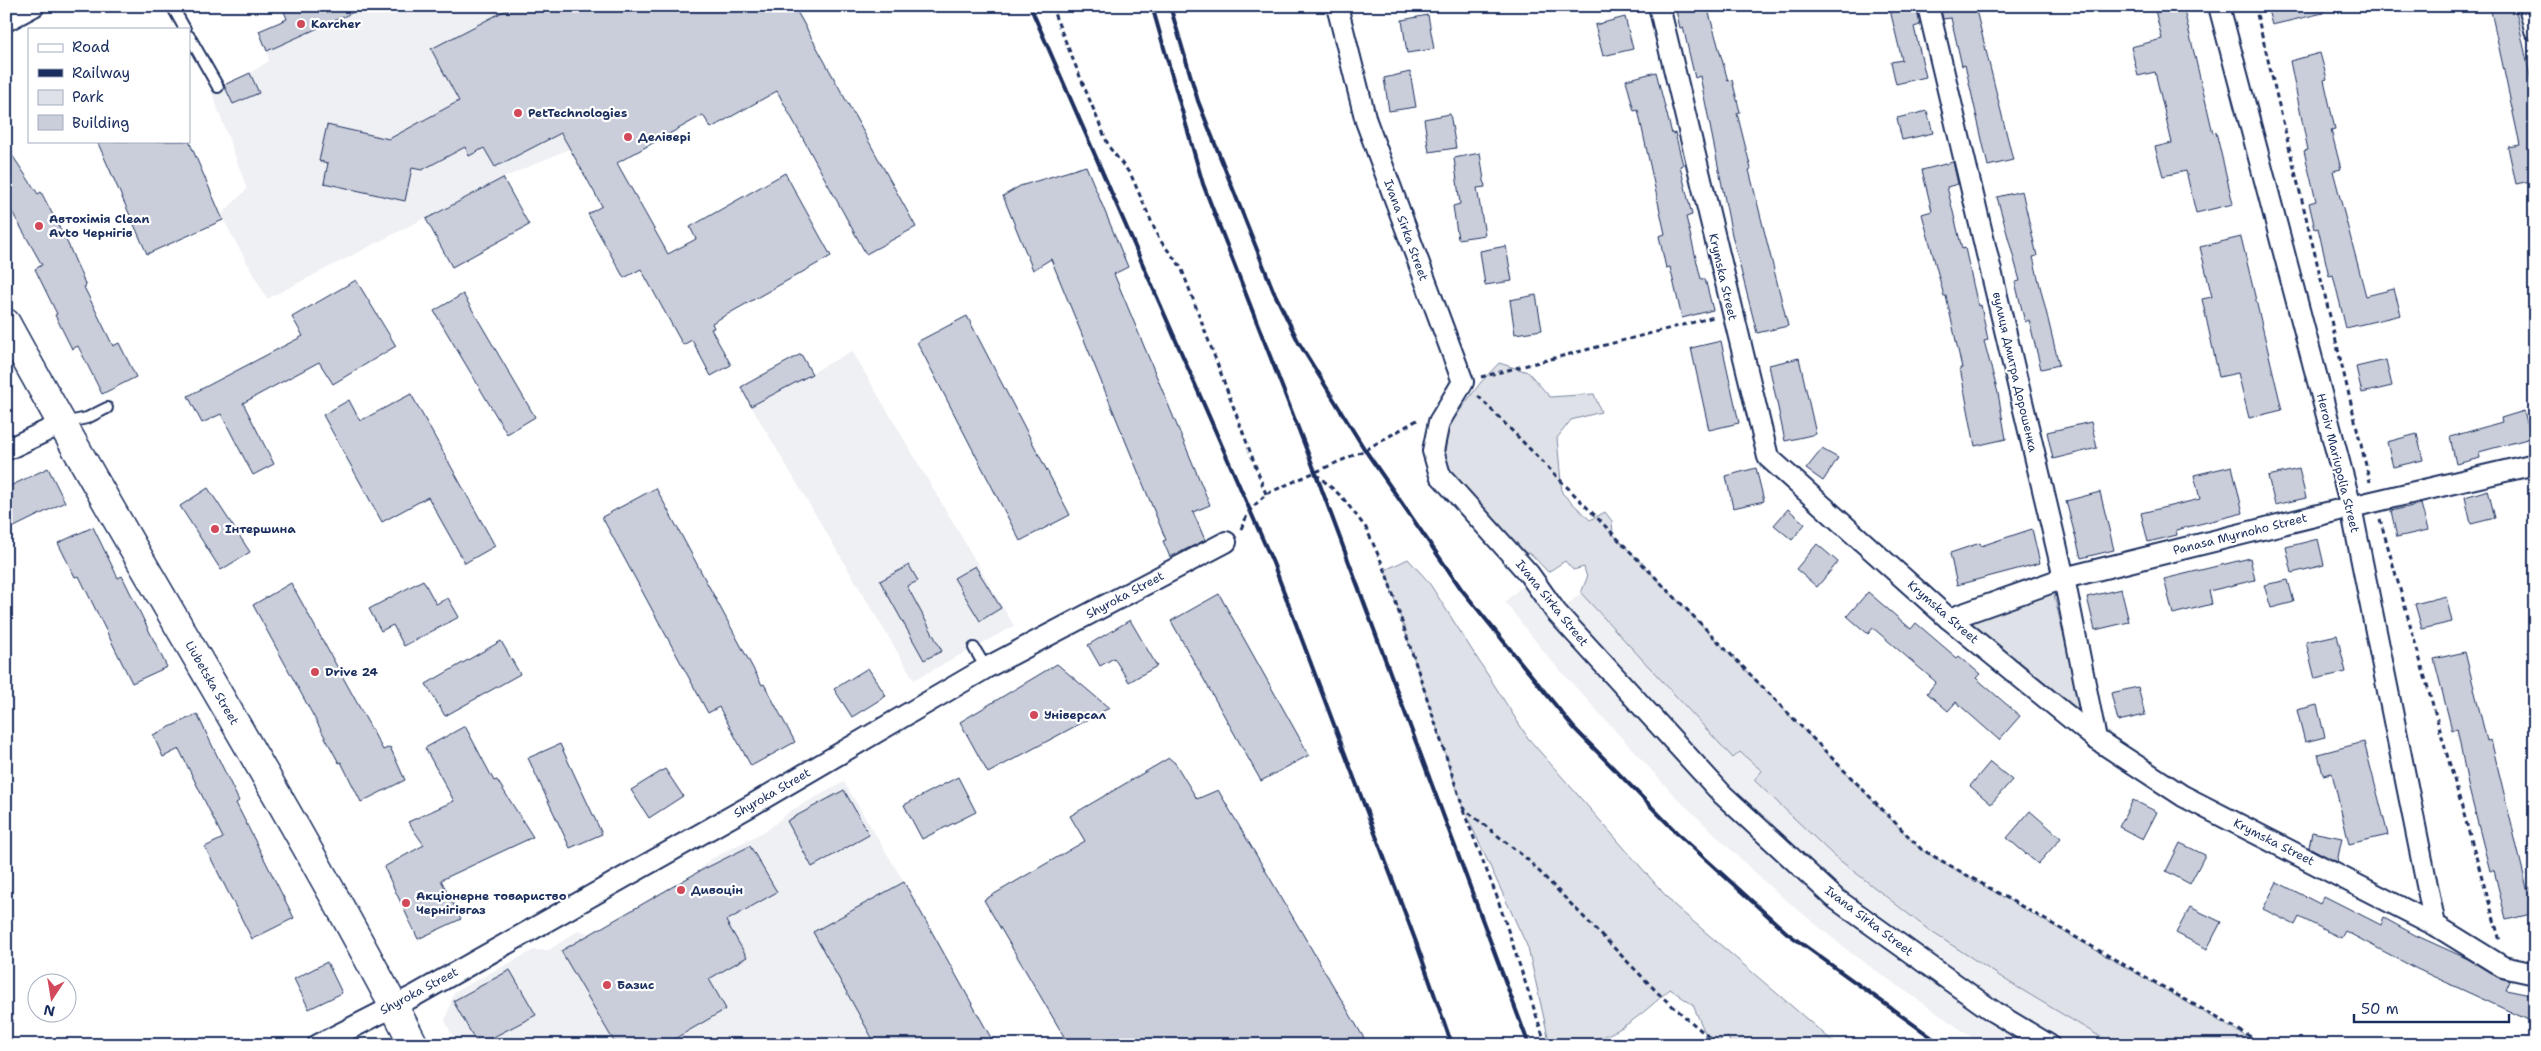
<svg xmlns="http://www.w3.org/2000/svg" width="2541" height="1051" viewBox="0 0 2541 1051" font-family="'Shantell Sans',sans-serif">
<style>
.built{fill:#eff0f4}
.green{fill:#dee1e7;stroke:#7c88a2}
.building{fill:#caceda;stroke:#1b2f5e}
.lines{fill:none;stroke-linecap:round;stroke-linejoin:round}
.lane-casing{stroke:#1b2f5e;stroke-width:14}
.street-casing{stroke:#1b2f5e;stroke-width:24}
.secondary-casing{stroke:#1b2f5e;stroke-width:31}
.path{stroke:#1b2f5e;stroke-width:3;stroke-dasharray:5 4;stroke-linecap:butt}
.lane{stroke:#fff;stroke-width:10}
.street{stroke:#fff;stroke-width:20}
.secondary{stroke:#fff;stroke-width:28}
.rail{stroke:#1b2f5e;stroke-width:4}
.poi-dot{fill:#d1495b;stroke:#fff;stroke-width:2}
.labels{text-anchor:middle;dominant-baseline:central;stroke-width:4.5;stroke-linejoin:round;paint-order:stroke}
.poi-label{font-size:12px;font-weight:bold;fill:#1b2f5e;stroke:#fff;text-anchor:start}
.street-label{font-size:12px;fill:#1b2f5e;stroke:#fff}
</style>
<rect width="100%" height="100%" fill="#fff"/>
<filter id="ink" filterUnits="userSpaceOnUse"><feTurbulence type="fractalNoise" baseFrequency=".02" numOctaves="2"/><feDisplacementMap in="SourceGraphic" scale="10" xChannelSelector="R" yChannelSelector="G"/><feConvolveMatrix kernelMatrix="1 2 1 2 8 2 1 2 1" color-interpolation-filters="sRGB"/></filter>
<g filter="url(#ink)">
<g class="built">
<path d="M341,6h462l-6,5 9,13 -137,69 -100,56 -66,29 -236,121 -46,-84 26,-26 -36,-99 39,-17 19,-12 -2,-10 78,-35z"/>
<path d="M852,351l162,275 -100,54 -163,-274z"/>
<path d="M1523,585l45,59 125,134 92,89 85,68 161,110h-48l-131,-91 -83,-68 -95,-91 -126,-138 -43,-55z"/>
<path d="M1581,593l152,164 7,-5 22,19 -8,9 79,75 97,76 82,53 102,61h-49l-37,-21 -187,-130 -126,-119 2,-4 -140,-149 -12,-15z"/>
<path d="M844,782l60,100 91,163h-538l-12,-24 9,-29 80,-42h15l30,-20 11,4 107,-62 14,-13 58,-30 21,-18z"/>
</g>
<g class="green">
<path d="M1499,363l29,9 22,25 44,-3 7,18 -30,8 -14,18 5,55 28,27 15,-8 7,9 1,13 307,315 341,196h-147l-102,-61 -82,-53 -97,-76 -79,-75 8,-9 -22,-19 -7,6 -152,-165 6,-15 -3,-11 -11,3 -8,-9 -17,11 -17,-18 -17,-4 -55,-65 -14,-26 2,-31 34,-46z"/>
<path d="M1408,559l20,22 100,157 146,167 163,140h-106l-3,-8 -13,5 -10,-9 -12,-28 -23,-16c-40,36 -63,56 -120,56l-22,-97 -65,-140 -78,-238z"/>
<path d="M2049,574l32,134 -18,-3 -97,-82z"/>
</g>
<g class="building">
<path d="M282,6h85l-100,45 -8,-20 28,-12z"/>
<path d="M514,6h280l122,221 -50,27 -89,-163 -66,37 -8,-13 -86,48 51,91 28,-15 -6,-12 95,-54 46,83 -119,67 2,5 -3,1 20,36 -20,11 -19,-36 -9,5 -42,-76 -17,9 -36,-64 14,-8 -41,-73 -66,34 -11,-19 -15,8 -4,-9 -43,23 -10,-2 -7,33 -81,-18 4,-20 -9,-2 8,-36 62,14 70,-38 -28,-52z"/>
<path d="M1675,6h32l21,75 4,-1 8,32 -3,1 14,56 -2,1 39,156 -31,7 -25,-98 -32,-159 -5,2 -12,-51 -3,1z"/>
<path d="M1903,6h13l4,19 -6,2 12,50 -30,7 -5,-22 11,-2 -12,-50z"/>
<path d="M1940,6h35l38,154 -25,6 -23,-101 -3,1 -11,-48 -8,1z"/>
<path d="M2154,6h29l30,127 3,-1 17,72 -37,9 -10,-42 -23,5 -8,-29 17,-4 -17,-71 -17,4 -7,-29 31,-8z"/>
<path d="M2267,6h56v7l-51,12z"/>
<path d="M2490,6h25l20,93v81l-19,4 -8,-37 12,-2z"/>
<path d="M1428,15l6,34 -27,4 -5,-33z"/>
<path d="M1625,17l8,32 -30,7 -8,-31z"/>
<path d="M2320,53l7,26 -3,1 11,49 -4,1 10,39 -8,2 33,125 28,-7 7,26 -55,13 -13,-53 -4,1 -11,-48 -3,1 -6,-26 7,-2 -12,-50 4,-1 -18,-89z"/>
<path d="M1410,72l6,35 -27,4 -5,-33z"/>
<path d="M1656,72l16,62 3,-1 8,32 -3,1 12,49 -6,2 15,62h4l8,31 -31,8 -12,-51 -4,1 -7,-32 6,-2 -27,-124 -4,1 -8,-31z"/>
<path d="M250,73l9,20 -26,11 -9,-19z"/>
<path d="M1927,111l6,22 -31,7 -5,-22z"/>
<path d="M1450,114l6,34 -27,4 -5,-33z"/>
<path d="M97,141h92l34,79 -76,34z"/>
<path d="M6,146l32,48 3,-2 27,52 18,42 -2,1 29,59 6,-3 17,34 -34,17 -24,-48 -6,3 -17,-34 2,-1 -22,-45 7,-4 -36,-64z"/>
<path d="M1480,153l5,34 -8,1 8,47 -27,4 -5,-33 7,-2 -6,-46z"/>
<path d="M1953,162l5,22 -11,3 15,62 3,-1 13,58 3,-1 7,35 -4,1 14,52 8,46 -31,7 -15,-78h2l-16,-72h-2l-22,-82 10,-3 -10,-41z"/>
<path d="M1086,166l42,101 -14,7 96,231 -17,7 12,28 -35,17 -7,-16 3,-1 -115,-281 -18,11 -30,-74 17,-10z"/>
<path d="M503,178l26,47 -77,42 -26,-48z"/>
<path d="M2022,191l15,65 -4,1 26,108 -18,4 -12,-49 -4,2 -10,-40 5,-1 -23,-84z"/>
<path d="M2241,237l41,173 -33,8 -11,-45 -19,4 -17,-78 10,-2 -12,-50z"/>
<path d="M1506,246l6,35 -27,4 -5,-34z"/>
<path d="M356,280l40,66 -63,38 -14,-22 -76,41 31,61 -21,11 -32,-61 -19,9 -14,-27 115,-60 -11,-19z"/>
<path d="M463,294l72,123 -28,17 -73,-123z"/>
<path d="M1536,295l6,35 -27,4 -5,-34z"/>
<path d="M967,316l103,199 -50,26 -103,-199z"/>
<path d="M1721,341l18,82 -30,7 -18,-82z"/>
<path d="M801,354l11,20 -61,32 -10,-19z"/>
<path d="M1799,358l17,76 -31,7 -16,-76z"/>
<path d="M2386,360l6,26 -30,7 -6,-26z"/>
<path d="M411,394l84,152 -30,17 -37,-66 -46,25 -59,-107 26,-15 11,21z"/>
<path d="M2524,411l7,27 -52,14 1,6 -24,6 -6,-27 52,-15 -1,-4z"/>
<path d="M2091,422l6,26 -44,11 -6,-27z"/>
<path d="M2417,434l6,26 -30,7 -6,-25z"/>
<path d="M1822,449l16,9 -15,23 -17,-12z"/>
<path d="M2232,466l11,47 -67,17 1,5 -29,7 -7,-29 59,-14 -6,-24z"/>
<path d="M48,468l17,34 -59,29v-43z"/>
<path d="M1756,468l8,33 -31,7 -7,-32z"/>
<path d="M2299,469l7,29 -31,7 -7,-29z"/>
<path d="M208,488l42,64 -29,18 -41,-64z"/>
<path d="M656,488l106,197 2,-1 31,58 -44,24 -32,-59 -11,6 -106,-196z"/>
<path d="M2488,490l7,28 -24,6 -6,-27z"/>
<path d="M2100,492l14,58 -33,8 -15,-57z"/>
<path d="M2421,504l7,26 -31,7 -6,-26z"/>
<path d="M1788,509l17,15 -13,16 -18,-15z"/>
<path d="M93,527l25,51 4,-2 45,91 -35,16 -53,-107 -4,1 -17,-34z"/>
<path d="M2032,529l8,34 -83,22 -7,-32 30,-10 1,3z"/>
<path d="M2318,539l6,26 -32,8 -6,-26z"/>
<path d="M1817,544l21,18 -21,25 -21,-18z"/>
<path d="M2250,558l5,22 -46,11 3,13 -39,10 -9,-35z"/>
<path d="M909,565l9,16 -11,5 35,65 -18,9 -44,-79z"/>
<path d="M975,566l26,42 -21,13 -26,-43z"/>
<path d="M423,580l13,24 12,-6 11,19 -55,29 -11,-21 -12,6 -12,-22z"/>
<path d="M2288,580l6,22 -23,6 -7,-23z"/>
<path d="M291,583l92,167 7,-3 15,33 -44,22 -20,-40 -2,1 -86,-158z"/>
<path d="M2121,589l8,33 -34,8 -8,-33z"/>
<path d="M1868,592l43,37 5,-6 41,35 2,-2 21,18 -4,4 44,38 -21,24 -43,-38 -8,9 -21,-18 9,-11 -63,-54 -5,6 -21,-18z"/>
<path d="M1219,594l90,161 -48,26 -90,-160z"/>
<path d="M2446,596l6,26 -30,7 -7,-25z"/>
<path d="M1130,620l27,46 -28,16 -15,-24 -14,8 -12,-21z"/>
<path d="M2337,635l9,37 -31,7 -9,-37z"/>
<path d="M501,641l19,33 -75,42 -19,-32z"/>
<path d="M2465,652l22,89 4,-1 36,148 3,-1 5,18v8l-29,7 -12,-50 -4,1 -22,-86 -11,-57 -5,2 -18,-71z"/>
<path d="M1057,664l52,44 -121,65 -28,-51z"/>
<path d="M868,668l18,28 -34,21 -18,-28z"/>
<path d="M2138,687l7,28 -27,6 -7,-28z"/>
<path d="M2317,705l8,32 -20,5 -8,-32z"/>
<path d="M197,714l42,87 -3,2 58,115 -42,21 -47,-92 18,-9 -44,-89 -16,8 -10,-22z"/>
<path d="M465,726l29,55 3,-1 36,57 -92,43 20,39 -43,20 -34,-72 40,-22 -16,-23 46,-21 -29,-53z"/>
<path d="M2364,742l24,93 -39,9 -17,-71 -9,2 -5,-21z"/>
<path d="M560,744l42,90 -32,14 -42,-90z"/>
<path d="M1169,758l6,5 22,36 21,-9 150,255h-299l-85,-145 101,-59 -15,-25z"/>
<path d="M1990,762l22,18 -21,24 -21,-18z"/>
<path d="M665,769l18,27 -34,22 -18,-28z"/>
<path d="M958,777l18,35 -54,27 -18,-34z"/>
<path d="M844,790l25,45 -57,32 -25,-46z"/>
<path d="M2133,800l24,12 -14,27 -24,-12z"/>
<path d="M2030,811l31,27 -23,26 -31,-26z"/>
<path d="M2312,832l30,6 -5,24 -28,-15z"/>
<path d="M2180,843l25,12 -15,29 -24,-13z"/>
<path d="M750,846l27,46 -51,29 21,36 -38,22 17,30 -62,36h-48l-55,-94 137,-79z"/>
<path d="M904,882l91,163h-119l-63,-113z"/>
<path d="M2277,882l43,22 4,-8 57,29 3,-7 31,17 53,24 29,18 13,4 -4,9 29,6v27l-118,-54 -72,-38 -4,7 -42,-21 -4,8 -32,-16z"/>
<path d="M2190,907l31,15 -14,27 -31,-16z"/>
<path d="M327,962l15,31 -33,16 -15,-30z"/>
<path d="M510,970l26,45 -58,30 -25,-44z"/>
</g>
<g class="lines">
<g class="lane-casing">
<g id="lane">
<path d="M172,6l13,23"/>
<path d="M189,36l29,51"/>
<path d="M64,423l23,-5 20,-10"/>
<path d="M974,648l12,20"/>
</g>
</g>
<g class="street-casing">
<g id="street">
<path d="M1337,6l29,115 97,261 -24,40 -6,29 7,24 89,99 27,38 167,183 113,104 158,113 55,33"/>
<path d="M1659,6l109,451 181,162 147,120 87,57 252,129 68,42 32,7"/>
<path d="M1928,6l136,572 32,161"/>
<path d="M2219,6l132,501 84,418"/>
<path d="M2529,6l6,24"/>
<path d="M6,21l28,-15"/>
<path d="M6,450l55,-26"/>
<path d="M1949,619l115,-41 287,-71 184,-43"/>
<path d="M318,1045l96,-49 338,-191 234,-137 240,-126"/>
</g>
</g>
<g class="secondary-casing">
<path id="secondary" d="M6,323c132,243 281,476 408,722"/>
</g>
<g class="path">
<path d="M1051,6l58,141 22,28 28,64 22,28 85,227"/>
<path d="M2255,6l115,476"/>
<path d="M1481,377l233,-60"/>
<path d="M1478,396l443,453 344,196"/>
<path d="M1316,474l26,23 24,31 19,42 78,238 64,51 135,138 56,48"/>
<path d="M2380,519l120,422"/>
<path d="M1241,529l8,-18 17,-17 99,-44 54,-31"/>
<path d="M1463,810l34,87 49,148"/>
</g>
<use href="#lane" class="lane"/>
<use href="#street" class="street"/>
<use href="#secondary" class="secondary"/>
<g class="rail">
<path d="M1030,6l243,557 143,379 36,103"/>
<path d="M1152,6l51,178 113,290 213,571"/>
<path d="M1170,6l28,95 75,189 26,53 66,107 97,140 112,138 103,105 110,100 155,112"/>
</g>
</g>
</g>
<g class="poi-dot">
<circle cx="301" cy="24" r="5"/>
<circle cx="518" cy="113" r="5"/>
<circle cx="628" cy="137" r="5"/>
<circle cx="39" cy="226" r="5"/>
<circle cx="215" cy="529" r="5"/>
<circle cx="315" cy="672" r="5"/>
<circle cx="1034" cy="715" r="5"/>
<circle cx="681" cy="890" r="5"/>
<circle cx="406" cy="903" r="5"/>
<circle cx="607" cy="985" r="5"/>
</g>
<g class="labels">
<g class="poi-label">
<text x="311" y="24">Kаrcher</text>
<text x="528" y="113">PetTechnologies</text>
<text x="638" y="137">Делівері</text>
<text x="49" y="219">Автохімія Clean<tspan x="49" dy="14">Avto Чернігів</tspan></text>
<text x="225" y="529">Інтершина</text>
<text x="325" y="672">Drive 24</text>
<text x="1044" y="715">Універсал</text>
<text x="691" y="890">Дивоцін</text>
<text x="416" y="896">Акціонерне товариство<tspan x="416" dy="14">Чернігівгаз</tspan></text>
<text x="617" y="985">Базис</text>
</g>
<g class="street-label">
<text transform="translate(1406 230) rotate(70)">Ivana Sirka Street</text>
<text transform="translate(1723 277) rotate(77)">Krymska Street</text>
<text transform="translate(2015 372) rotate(77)">вулиця Дмитра Дорошенка</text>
<text transform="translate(2338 463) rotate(76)">Heroiv Mariupolia Street</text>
<text transform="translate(2240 534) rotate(-14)">Panasa Myrnoho Street</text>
<text transform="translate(1125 595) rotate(-28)">Shyroka Street</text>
<text transform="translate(1552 603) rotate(51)">Ivana Sirka Street</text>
<text transform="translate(1943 612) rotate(41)">Krymska Street</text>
<text transform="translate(212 683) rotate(60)">Liubetska Street</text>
<text transform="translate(772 793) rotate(-30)">Shyroka Street</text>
<text transform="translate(2274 842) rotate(27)">Krymska Street</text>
<text transform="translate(1869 921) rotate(37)">Ivana Sirka Street</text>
<text transform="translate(419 991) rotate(-28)">Shyroka Street</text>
</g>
</g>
<rect width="2541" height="1051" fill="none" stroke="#fff" stroke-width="25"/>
<rect x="12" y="12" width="2516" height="1026" fill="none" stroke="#1b2f5e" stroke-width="2" filter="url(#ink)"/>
<rect x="28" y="28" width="162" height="115" fill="#ffffff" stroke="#a4acbf"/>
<rect x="38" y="44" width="25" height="8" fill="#ffffff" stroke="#a4acbf"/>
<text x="72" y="52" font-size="15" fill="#1b2f5e">Road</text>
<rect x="38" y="69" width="25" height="8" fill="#1b2f5e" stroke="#a4acbf"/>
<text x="72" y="78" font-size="15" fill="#1b2f5e">Railway</text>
<rect x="38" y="90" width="25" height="15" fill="#dee1e7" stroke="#a4acbf"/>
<text x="72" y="102" font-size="15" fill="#1b2f5e">Park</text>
<rect x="38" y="115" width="25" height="15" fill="#caceda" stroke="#a4acbf"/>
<text x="72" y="128" font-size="15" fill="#1b2f5e">Building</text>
<g transform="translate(52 998) rotate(192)"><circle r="24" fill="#ffffff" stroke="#a4acbf"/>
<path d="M0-4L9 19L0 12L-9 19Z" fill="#d1495b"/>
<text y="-8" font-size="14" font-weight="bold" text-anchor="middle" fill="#1b2f5e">N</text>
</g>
<path d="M2354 1014v8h155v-8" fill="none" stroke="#1b2f5e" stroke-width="2.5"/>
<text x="2361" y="1014" font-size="15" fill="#1b2f5e" stroke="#ffffff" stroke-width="4" paint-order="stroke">50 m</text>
</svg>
